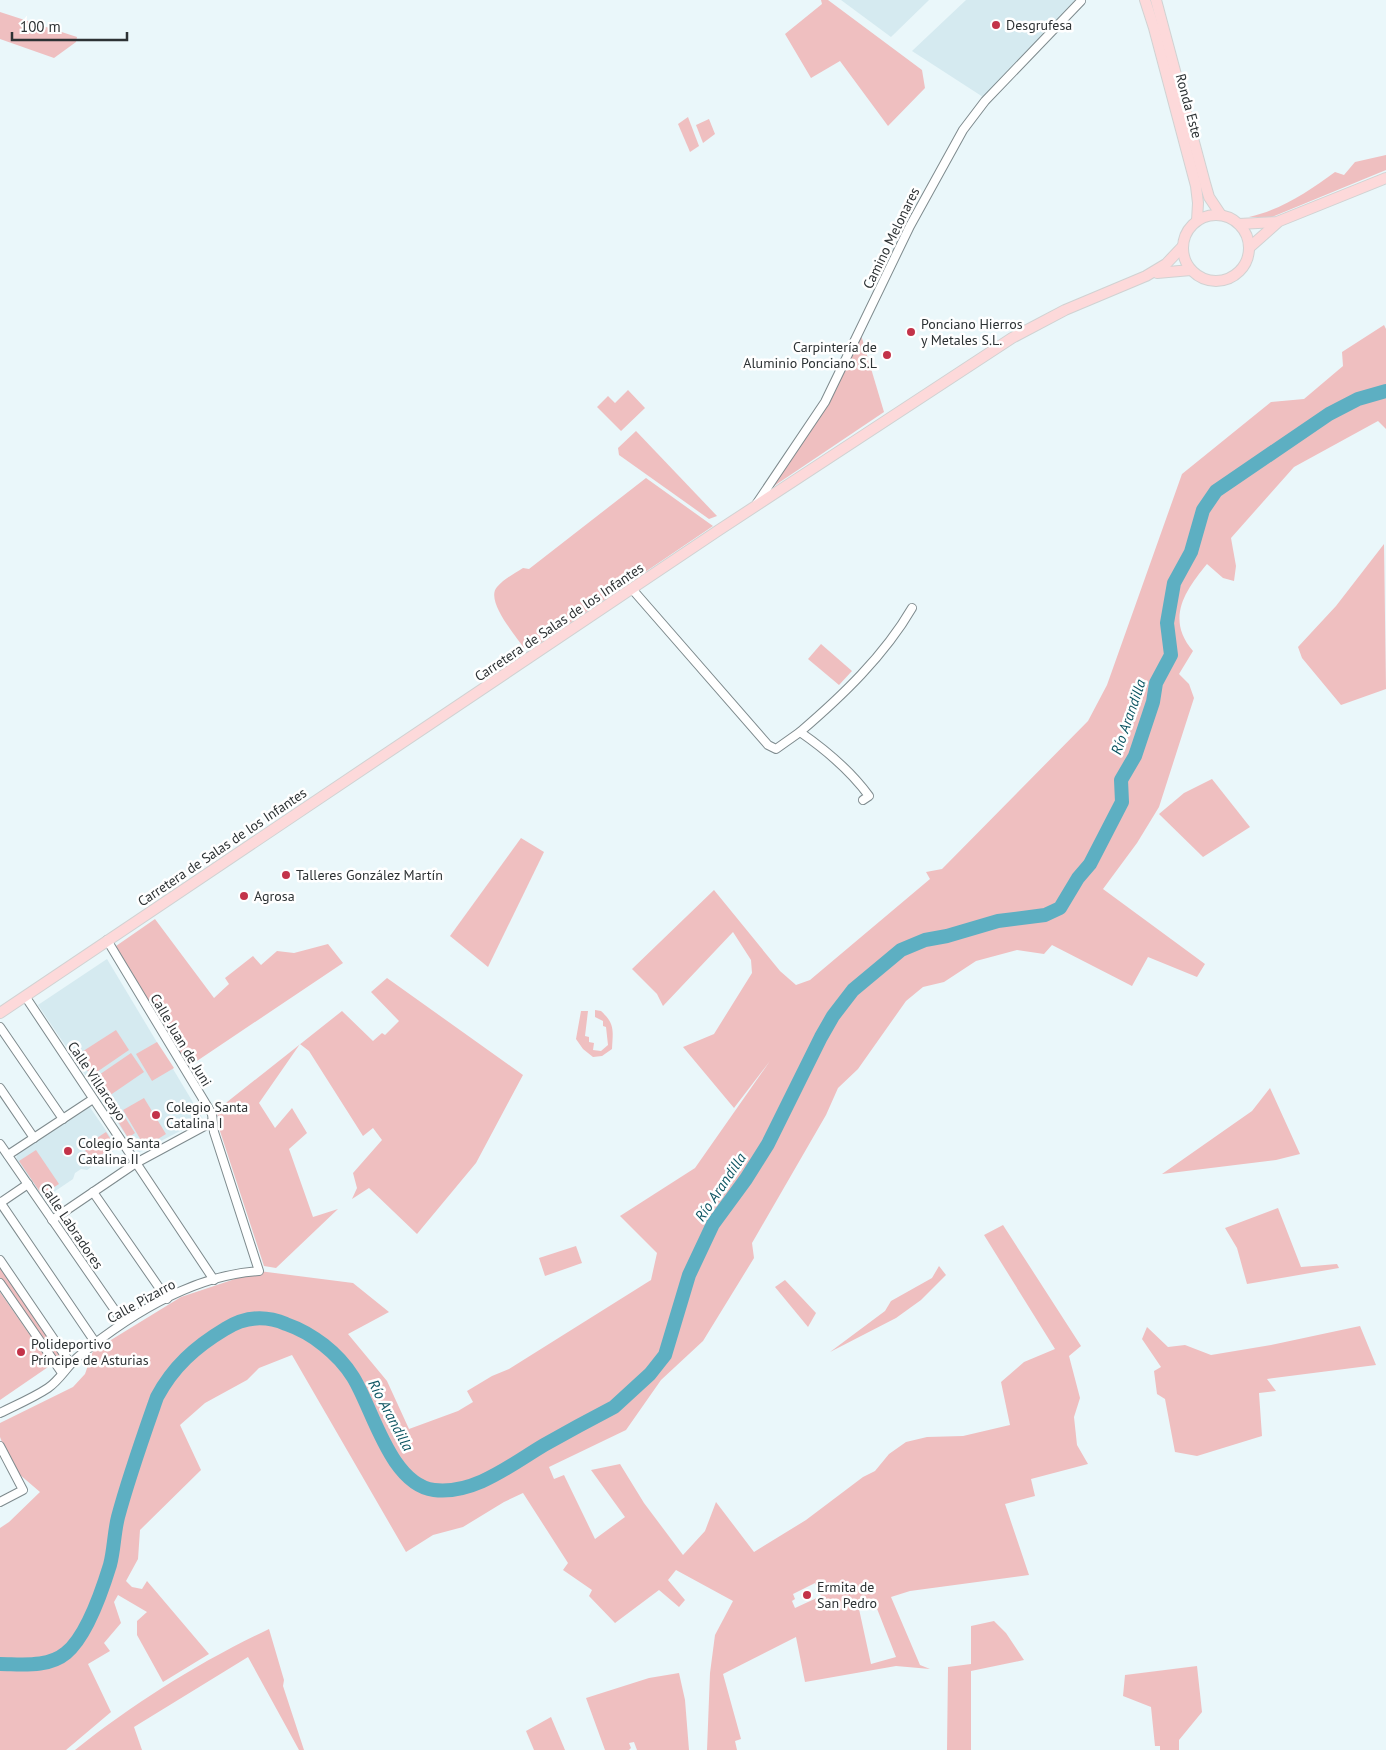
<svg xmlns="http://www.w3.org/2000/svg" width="1386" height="1750" viewBox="0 0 1386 1750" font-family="'PT Sans',sans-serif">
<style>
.built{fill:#d5eaf0}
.green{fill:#efbfc0;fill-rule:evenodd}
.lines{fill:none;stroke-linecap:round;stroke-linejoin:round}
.river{stroke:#5dafc2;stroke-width:14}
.minor-casing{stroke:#7e8a8d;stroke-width:10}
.major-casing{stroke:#d1d2d2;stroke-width:12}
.minor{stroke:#fff;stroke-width:8}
.major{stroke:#fdd9da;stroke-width:10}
.poi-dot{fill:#c33349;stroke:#fff;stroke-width:2}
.labels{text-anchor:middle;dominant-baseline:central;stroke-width:5;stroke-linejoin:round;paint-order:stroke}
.poi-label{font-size:14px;fill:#2d3234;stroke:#fff;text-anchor:start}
.street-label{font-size:14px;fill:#2d3234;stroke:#fff}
.water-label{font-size:15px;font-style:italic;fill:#0e5663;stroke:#fff}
</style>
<rect width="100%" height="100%" fill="#eaf7fa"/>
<g class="built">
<path d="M841,0h88l-38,37z"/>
<path d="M966,0h110l-93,97 -71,-46z"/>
<path d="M107,959l96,160 -65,34 -100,-148z"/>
<path d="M89,1106l29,42 -31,22 -6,-1 -6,4 -2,6 -31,21 -26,-39 1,-7z"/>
</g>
<g class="green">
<path d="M821,0h7l94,70 3,18 -37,38 -48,-65 -29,17 -26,-44 37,-30z"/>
<path d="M0,12l77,25 -1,5 -22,16 -54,-19z"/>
<path d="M688,117l11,29 -9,6 -12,-28z"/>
<path d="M709,119l6,15 -12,9 -7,-18z"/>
<path d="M1386,155v15l-114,47h-23c32,-7 60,-26 86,-45l9,3 11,-13z"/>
<path d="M1384,325l2,4v100l-8,-8 -84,46 -63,71 5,28 -2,15 -11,-3 -16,-14c-23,28 -41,55 -14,87l-14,23 10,10 5,14 -35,109 -22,36 -34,46 102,75 -8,13 -49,-20 -16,29 -80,-41 -8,9 -27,-4 -41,11 -32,21 -21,5 -17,14 -48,68 -20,19 -12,27 -74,128 2,15 -51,83 -42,39 -35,50 -77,37 5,12 10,-4 31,64 30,-22 -34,-47 29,-6 24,39 39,52 22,-24 11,-29 38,50 52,-32 57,-43 12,-6 14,-17 17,-12 21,-5 36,-1 47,-11 -9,-43 23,-20 31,-13 -71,-114 19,-10 78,121 -12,10 11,42 -6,19 3,28 11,19 -57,15 4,17 -30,8 24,71 -119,16 -19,6 29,68 10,4 -34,-3 -91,16 -9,-45 -73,37 18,65 -6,2 2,9h-30l3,-77 5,-38 18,-34 -57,-31 -8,10 17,20 -6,7 -20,-17 -44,33 -26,-27 3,-6 -29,-20 5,-7 -45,-70 -19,9 -41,25 -30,8 -27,17 -114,-197 -33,13 -12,12 -42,23 -25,22 21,45 -61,60 -2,29 -12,22 6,6 10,2 5,-8 62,73 -46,28 -26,-47v-14l10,-9 -29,-17 -4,7 7,21 -17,20 6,8 -22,13 23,48 -45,38h-66v-222l9,-6 31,-30 -28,-24 -12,-31v-14l73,-36 12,-13 8,-23 88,-54 78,-26 94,12 36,29 -41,22 39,47 22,48 49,-18 15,-9 -6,-11 25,-15 17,-7 142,-89 6,-27 -37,-37 75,-48 75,-107 -36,47 -51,-61 31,-13 38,-61 -1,-13 -18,-28 -70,74 -6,-12 -25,-25 82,-79 66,81 16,14 14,-5 120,-101 -4,-7 16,-3 146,-148 19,-36 75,-211 89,-72 33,-3 39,-33 -1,-14zM815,1583l6,13 -26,12 -3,-7 3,-2 -2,-5zM874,1601l22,56 -25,7 -12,-55z"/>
<path d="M861,335l23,77 -110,74v-3z"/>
<path d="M628,390l17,18 -24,23 -24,-24 11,-11 7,7z"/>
<path d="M636,431l81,85 -8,3 -90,-64 -1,-7z"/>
<path d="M646,478l67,48 -180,122h-9c-9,-13 -39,-48 -27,-61 7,-8 18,-14 26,-19l6,1z"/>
<path d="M1384,544l2,145 -45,16 -39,-47 -4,-11 38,-41z"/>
<path d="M821,644l31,27 -13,14 -31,-26z"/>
<path d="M1212,779l38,48 -47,30 -44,-43 25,-21z"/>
<path d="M521,838l23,14 -56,115 -38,-31z"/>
<path d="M155,919l59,79 15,-14 -4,-6 28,-22 8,9 16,-14 17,2 34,-9 15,19 -155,104 -72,-121z"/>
<path d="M387,978l136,97 -47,88 -59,71 -48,-46 -17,11 5,-11 -4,-15 29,-33 -9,-12 -10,8 -54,-85 -9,-7 -41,59 16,25 17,-20 15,25 -18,16 24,68 25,-8 -62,59 -12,-2 -45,-138 -2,-18 125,-99 31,30 9,-8 3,2 14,-14 -28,-29z"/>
<path d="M595,1010l6,1c14,13 12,19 11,38l-10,7 -9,1 -10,-8 -7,-10 5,-28h7l-3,25 4,1v5l5,1 -1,7 8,1 7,-6 -2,-18 -3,-1v-5l-8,-4z"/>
<path d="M116,1030l13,20 -38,26 -14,-21z"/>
<path d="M157,1042l17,26 -22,13 -16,-27z"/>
<path d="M131,1053l13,19 -38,26 -13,-19z"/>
<path d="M1270,1088l30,66 -24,6 -114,14 90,-63z"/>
<path d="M144,1098l22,36 -21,13 -22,-37z"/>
<path d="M121,1111l14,22 -7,5 -14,-23z"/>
<path d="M106,1132l9,14 -23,15 -9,-14z"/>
<path d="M36,1150l23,34 -17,11 -23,-34z"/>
<path d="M1278,1208l23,59 36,-3 2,4 -92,16 -10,-36 -12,-20z"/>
<path d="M576,1246l6,17 -37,13 -6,-18z"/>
<path d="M0,1266l60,88 -2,5 -4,-1 -54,-80z"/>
<path d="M939,1266l7,9 -25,25 -25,18 -66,34 55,-41 6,-10 41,-23z"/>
<path d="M785,1280l31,33 -8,14 -33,-40z"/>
<path d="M0,1292l51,73 -51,35z"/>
<path d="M1360,1326l16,39 -109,14 9,12 -17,2 3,43 -65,20 -22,-4 -10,-53 -8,-5 -3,-23 7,-4 -19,-28 5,-12 21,20 17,-2 26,10 60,-10z"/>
<path d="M994,1621l12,12 18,27 -53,11v79h-24l1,-83 23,-3v-38z"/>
<path d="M269,1629l15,51 -1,6 21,64h-5l-51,-93 -114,70 8,23h-67c62,-49 123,-87 194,-121z"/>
<path d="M1197,1666l5,46 -23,28v10h-19v-4h-5l-4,-39 -28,-11 2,-21z"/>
<path d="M679,1673l6,27 4,50h-52l-3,-8 -5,1 2,5 -2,2h-24l-19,-52 63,-20z"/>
<path d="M551,1717l14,33h-31l-8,-19z"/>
</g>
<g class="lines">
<path class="river" d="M0,1664c21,0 48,4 66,-11 21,-17 36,-62 44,-88 4,-15 4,-32 8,-48 11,-41 25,-80 39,-120 16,-30 38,-50 68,-68 19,-12 40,-14 61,-5 26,9 52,29 67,53 20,32 37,107 81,113 40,5 78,-26 110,-45 23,-13 47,-26 70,-38l36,-33 15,-19 24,-80 24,-51 33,-45 22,-35 53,-107 12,-21 20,-26 48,-40 24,-10 22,-4 51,-15 47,-6 15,-7 18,-30 12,-14 32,-62 -1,-22 14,-24 18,-54 3,-19 15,-28 -4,-32 7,-40 17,-31 12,-42 13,-19 113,-77 29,-15 28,-8"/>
<g class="minor-casing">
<g id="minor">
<path d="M757,503l68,-101 85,-176 53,-96 22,-29 96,-100"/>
<path d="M632,589l136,156 8,4 24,-17c26,18 50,38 69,64l-6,4"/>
<path d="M800,732c42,-36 84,-76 112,-124"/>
<path d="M25,996l189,284"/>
<path d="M0,1027l63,92"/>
<path d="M0,1088l34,50"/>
<path d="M0,1144l123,178"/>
<path d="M8,1155l85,-56"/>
<path d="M93,1192l74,107"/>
<path d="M0,1202l95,140"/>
<path d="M0,1203l28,-19"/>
<path d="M52,1220l84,-57 76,-41"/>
<path d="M0,1260l70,103"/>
<path d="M0,1283l62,90"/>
<path d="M0,1413c16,-8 33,-15 48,-25 12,-8 19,-22 31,-32 50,-41 115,-81 180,-85l-45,-139 -2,-18 -105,-174"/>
<path d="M0,1446l23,44 -23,12"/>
</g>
</g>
<g class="major-casing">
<g id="major">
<path d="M1145,0l9,28 42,158 2,17 -1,18"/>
<path d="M1156,0l49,183 4,14 12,18"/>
<circle cx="1216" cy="248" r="33"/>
<path d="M1239,224l38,-2 109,-44"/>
<path d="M1250,247l27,-24"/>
<path d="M1157,273l34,-3"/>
<path d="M0,1013l719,-483 293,-192 53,-28 81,-34 20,-12 17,-18"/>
</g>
</g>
<use href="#minor" class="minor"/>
<use href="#major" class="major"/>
</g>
<g class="poi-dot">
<circle cx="996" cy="25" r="5"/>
<circle cx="911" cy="332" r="5"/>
<circle cx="887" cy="355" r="5"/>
<circle cx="286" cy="875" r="5"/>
<circle cx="244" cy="896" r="5"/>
<circle cx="156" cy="1115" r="5"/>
<circle cx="68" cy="1151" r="5"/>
<circle cx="21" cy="1352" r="5"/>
<circle cx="807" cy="1595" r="5"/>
</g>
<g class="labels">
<g class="poi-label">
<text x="1006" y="25">Desgrufesa</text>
<text x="921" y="324">Ponciano Hierros<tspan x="921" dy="16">y Metales S.L.</tspan></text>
<text x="877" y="347" text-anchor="end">Carpintería de<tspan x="877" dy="16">Aluminio Ponciano S.L</tspan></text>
<text x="296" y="875">Talleres González Martín</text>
<text x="254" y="896">Agrosa</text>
<text x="166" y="1107">Colegio Santa<tspan x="166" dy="16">Catalina I</tspan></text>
<text x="78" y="1143">Colegio Santa<tspan x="78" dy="16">Catalina II</tspan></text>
<text x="31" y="1344">Polideportivo<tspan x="31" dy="16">Príncipe de Asturias</tspan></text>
<text x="817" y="1587">Ermita de<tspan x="817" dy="16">San Pedro</tspan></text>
</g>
<g class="street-label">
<text transform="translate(1189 106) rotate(75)">Ronda Este</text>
<text transform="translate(891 238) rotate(-64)">Camino Melonares</text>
<text transform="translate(559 622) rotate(-34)">Carretera de Salas de los Infantes</text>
<text transform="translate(222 847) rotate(-34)">Carretera de Salas de los Infantes</text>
<text transform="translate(181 1040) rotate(59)">Calle Juan de Juni</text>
<text transform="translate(97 1081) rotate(56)">Calle Villarcayo</text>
<text transform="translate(72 1226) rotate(56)">Calle Labradores</text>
<text transform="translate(141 1301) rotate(-29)">Calle Pizarro</text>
</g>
<g class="water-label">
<text transform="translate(1128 717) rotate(-71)">Río Arandilla</text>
<text transform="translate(720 1187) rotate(-56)">Río Arandilla</text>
<text transform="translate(391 1415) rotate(62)">Río Arandilla</text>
</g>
</g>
<path d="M12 32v8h115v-8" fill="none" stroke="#2d3234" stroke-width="2.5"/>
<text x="20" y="32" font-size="15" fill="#2d3234" stroke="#ffffff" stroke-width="4" paint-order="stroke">100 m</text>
</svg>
